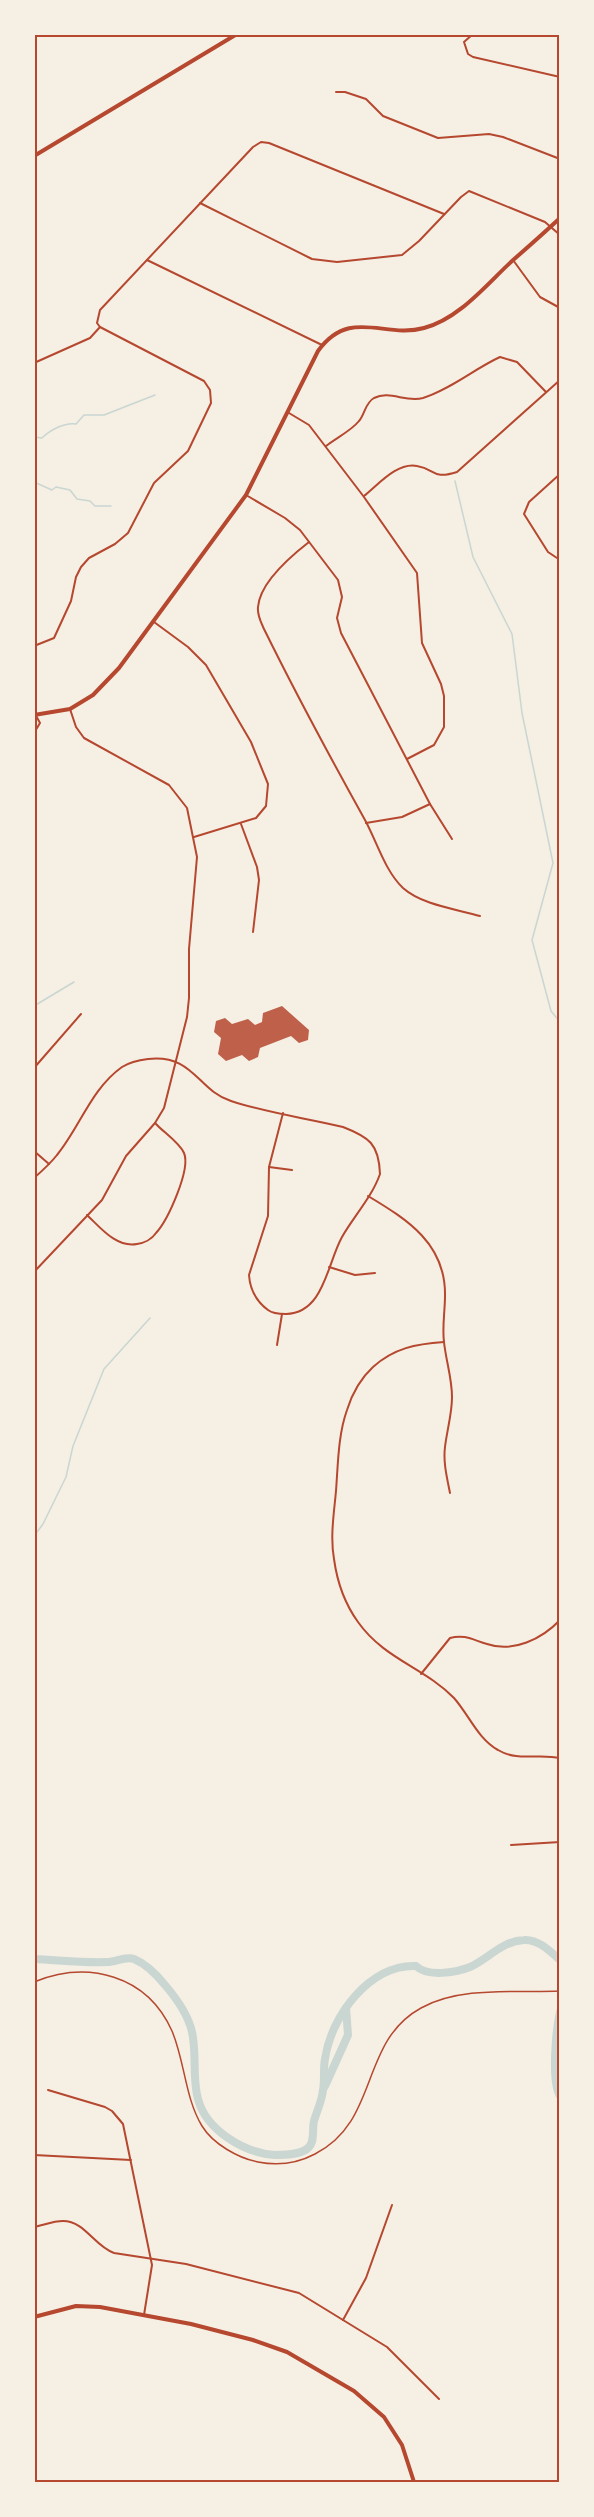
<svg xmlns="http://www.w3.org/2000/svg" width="594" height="2517" viewBox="0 0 594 2517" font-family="Rubik,sans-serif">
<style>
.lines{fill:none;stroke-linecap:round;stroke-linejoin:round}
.stream{stroke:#c9d6d2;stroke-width:1.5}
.river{stroke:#c9d6d2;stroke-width:8}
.building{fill:#bf614a}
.path{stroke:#b5482f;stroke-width:1.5}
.minor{stroke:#b5482f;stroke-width:2}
.secondary{stroke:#b5482f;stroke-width:4}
.primary{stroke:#b5482f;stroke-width:4}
.neatline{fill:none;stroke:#b5482f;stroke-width:2}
</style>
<rect width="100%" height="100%" fill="#f6efe4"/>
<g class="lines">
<g class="stream">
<path d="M34,437l8,1c8,-8 23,-16 34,-14l8,-9h20l51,-20"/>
<path d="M455,481l18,76 39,77 10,79 31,150 -21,77 19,71 9,11"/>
<path d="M34,482l18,8 4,-3 14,3 7,9 13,2 5,5h16"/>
<path d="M34,1006l40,-24"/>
<path d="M34,1536l9,-12 23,-47 7,-31 31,-77 46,-51"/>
</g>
<g class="river">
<path d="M34,1959c24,1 49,4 73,3 9,0 18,-6 27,-3 12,5 23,16 31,26 12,14 23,29 27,47 5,22 0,46 6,67 8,31 46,54 77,56 9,0 27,0 34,-8 6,-6 3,-19 5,-26 3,-11 8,-20 9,-31 2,-10 0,-21 2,-31 6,-43 45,-95 91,-93 11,11 39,7 54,1 18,-8 32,-26 54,-27 14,-1 26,11 36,20"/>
<path d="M560,2012c-4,18 -9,69 0,84"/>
<path d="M325,2086l23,-51 -2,-27"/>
</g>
</g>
<path class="building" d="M282,1006l27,24 -1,10 -9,3 -8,-7 -31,12 -2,9 -9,4 -7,-6 -16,6 -8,-7 3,-16 -7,-6 2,-11 9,-3 7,6 16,-5 7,6 7,-3 1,-9z"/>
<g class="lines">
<path class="path" d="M34,1982c54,-22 113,-7 138,49 13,31 13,67 30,95 11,18 36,32 56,36 20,4 40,1 57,-8 65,-33 44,-112 106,-146 40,-22 94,-15 139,-17"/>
<g class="minor">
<path d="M473,34l-9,8 4,12 5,3 87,20"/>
<path d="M336,92h9l21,7 17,17 55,22 51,-4 14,3 57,22"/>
<path d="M200,203l112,56 25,3 65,-7 17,-14 42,-44 8,-6 76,31 15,13"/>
<path d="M147,260l175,85"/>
<path d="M513,260l27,37 20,11"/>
<path d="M34,363l56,-25 10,-11"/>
<path d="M289,413l20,12 55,72 53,76 5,70 19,41 3,12v31l-10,18 -27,14"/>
<path d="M326,446c10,-8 25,-15 33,-25 6,-7 6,-18 15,-23 16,-8 32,5 49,0 28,-9 51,-29 77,-41l17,5 29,30"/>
<path d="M560,474l-31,28 -5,12 24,38 12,8"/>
<path d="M246,495l39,23 15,12 38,50 4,17 -5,21 4,15 89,171 22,35"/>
<path d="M364,496c14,-11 33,-34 53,-30 19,3 15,14 40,6l103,-92"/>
<path d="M309,542c-18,14 -49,40 -51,65 -1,8 3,15 6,22 32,65 66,128 101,191 12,22 20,51 38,68 19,17 53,21 77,28"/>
<path d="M154,622l34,25 18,18 45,77 17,42 -2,22 -10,12 -62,19"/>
<path d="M34,646l20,-8 17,-37 5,-24 5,-10 8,-9 26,-14 13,-11 26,-50 34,-32 23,-48 -1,-13 -6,-9 -104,-54 -3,-4 3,-13 153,-163 8,-5 8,1 175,71"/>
<path d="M34,712l6,11 -6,10"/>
<path d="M366,823l36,-6 28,-13"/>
<path d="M241,824l16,43 2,13 -6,52"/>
<path d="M34,1068l47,-54"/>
<path d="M34,1151l15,13"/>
<path d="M269,1167l23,3"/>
<path d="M34,1178c8,-7 16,-14 23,-23 23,-28 34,-66 65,-88 8,-5 18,-7 26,-8 46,-5 49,31 83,42 36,12 75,17 112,26 26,10 36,17 37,47 -8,23 -26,42 -38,63 -15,27 -18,76 -56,77 -6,0 -13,0 -18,-4 -12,-9 -18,-20 -19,-35l19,-59 1,-49 14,-54"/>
<path d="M368,1196c40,24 78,48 77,100 0,15 -3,31 -1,46 2,19 8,36 8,55 0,17 -5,33 -7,50 -2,15 2,31 5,46"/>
<path d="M87,1215c13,12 29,33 50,29 7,-1 15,-5 19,-11 12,-13 35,-64 28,-80 -5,-11 -21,-21 -29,-30"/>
<path d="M329,1267l26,8 20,-2"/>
<path d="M34,1272l68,-72 24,-44 29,-33 9,-15 23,-91 2,-19v-49l8,-92 -10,-49 -18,-23 -85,-47 -8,-11 -6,-18"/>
<path d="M444,1342c-28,2 -50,6 -71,25 -12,11 -21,27 -26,43 -9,25 -9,55 -11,81 -2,22 -6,46 -2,68 3,22 11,45 24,63 26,37 67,46 96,76 15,17 24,41 44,52 20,12 40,3 62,8"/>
<path d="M277,1345l5,-31"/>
<path d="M421,1674l29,-36c15,-4 23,2 37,6 26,9 55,-5 73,-24"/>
<path d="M511,1845l49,-3"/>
<path d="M48,2090l57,17 7,4 11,13 29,141 -8,50"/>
<path d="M34,2155l97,5"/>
<path d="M34,2227c10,-2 19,-6 29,-6 22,0 31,25 51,32l72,11 113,29 88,54 52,52"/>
<path d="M343,2320l23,-42 26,-73"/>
</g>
<g class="secondary">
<path d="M34,715l36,-6 23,-14 26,-27 127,-173 72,-144c32,-44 66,-12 106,-23 35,-9 63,-44 88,-67 16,-14 32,-28 48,-43"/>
<path d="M34,2317l42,-11 24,1 91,17 62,16 34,12 67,39 30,26 18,28 12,37"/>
</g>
<path class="primary" d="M34,156l203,-122"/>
</g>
<rect width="594" height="2517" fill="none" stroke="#f6efe4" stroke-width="72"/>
<rect x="36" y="36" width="522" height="2445" class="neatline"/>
</svg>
